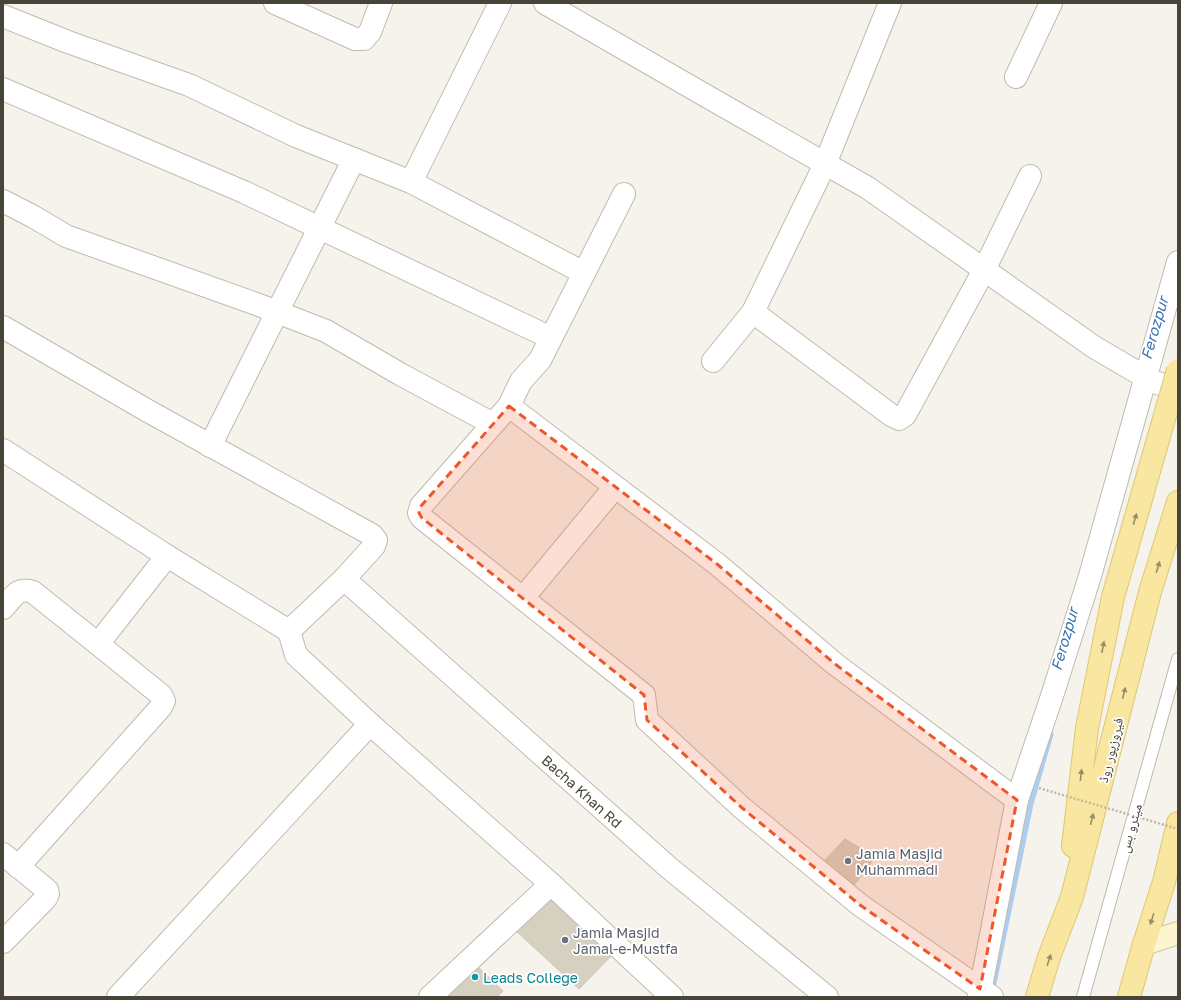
<svg xmlns="http://www.w3.org/2000/svg" width="1181" height="1000" viewBox="0 0 1181 1000" font-family="'Golos Text','Noto Naskh Arabic',sans-serif">
<style>
.lines{fill:none;stroke-linecap:round;stroke-linejoin:round}
.stream{stroke:#accded;stroke-width:7}
.building{fill:#d6d0c1;stroke:#d0c8b5}
.lane-casing{stroke:#c0bbae;stroke-width:14}
.street-casing{stroke:#c0bbae;stroke-width:24}
.secondary-casing{stroke:#d2c89e;stroke-width:24}
.primary-casing{stroke:#dec770;stroke-width:24}
.lane{stroke:#fff;stroke-width:12}
.street{stroke:#fff;stroke-width:22}
.secondary{stroke:#fcf5ce;stroke-width:22}
.primary{stroke:#f9e7a1;stroke-width:22}
.primary-bridge-casing{stroke:#dec770;stroke-width:24;stroke-linecap:butt}
.path-bridge{stroke:#c1b8a0;stroke-width:2.5;stroke-dasharray:2 2;stroke-linecap:butt}
.primary-bridge{stroke:#f9e7a1;stroke-width:22}
.oneway{fill:#988d68}
.marked{fill:#ee5829;fill-opacity:0.2;stroke:#ee5829;stroke-width:3;stroke-dasharray:8 5;stroke-linejoin:round}
.worship-dot{fill:#6b7280;stroke:#fff;stroke-width:1.5}
.culture-dot{fill:#0f9aa8;stroke:#fff;stroke-width:1.5}
.labels{text-anchor:middle;dominant-baseline:central;stroke-width:3.5;stroke-linejoin:round;paint-order:stroke}
.street-label{font-size:14px;fill:#494439;stroke:#fff}
.worship-label{font-size:14px;fill:#5b616d;stroke:#fff;text-anchor:start}
.culture-label{font-size:14px;fill:#0d838f;stroke:#fff;text-anchor:start}
.water-label{font-size:15px;font-style:italic;fill:#3772b0;stroke:#fff}
</style>
<rect width="100%" height="100%" fill="#f5f3eb"/>
<g class="lines">
<path class="stream" d="M991,993l39,-189 20,-70"/>
</g>
<g class="building">
<path d="M845,839l30,18 -26,35 -30,-26z"/>
<path d="M552,890l65,60 -38,39 -65,-60z"/>
<path d="M475,964l28,27 -6,6h-51z"/>
</g>
<g class="lines">
<g class="lane-casing">
<path id="lane" d="M1083,997l95,-338"/>
</g>
<g class="street-casing">
<g id="street">
<path d="M275,3l80,36h9l6,-7 11,-29"/>
<path d="M545,3l177,102 146,83 226,159 58,34 26,9"/>
<path d="M3,16l65,26 121,43 107,51 115,46 173,91"/>
<path d="M1016,77l35,-74"/>
<path d="M3,89l241,103 307,146"/>
<path d="M411,182l89,-179"/>
<path d="M624,194l-84,166 -19,21 -12,25 208,158 118,100 182,136"/>
<path d="M3,201l31,16 32,19 193,69 67,26 74,43 93,50"/>
<path d="M753,312l138,103 8,4 6,-4 79,-145 46,-94"/>
<path d="M3,327l145,84 224,124 4,5 -2,6 -30,33 -55,52 -122,-75 -164,-106"/>
<path d="M713,361l40,-49 72,-148 65,-161"/>
<path d="M509,406l-88,100 -2,7 3,5 222,177 3,25 94,87 119,98 132,92"/>
<path d="M210,446l144,-287"/>
<path id="s1" d="M344,579l324,288 159,130"/>
<path d="M523,598l92,-111"/>
<path d="M3,608c10,-10 14,-22 30,-16l65,52 69,-88"/>
<path d="M289,631l7,24 74,69 181,160 121,113"/>
<path d="M3,854l44,36 1,4 -2,4 -43,44"/>
<path d="M18,867l143,-160 3,-6 -3,-6 -63,-51"/>
<path d="M118,997l252,-273"/>
<path d="M430,997l121,-113"/>
<path d="M979,997l38,-197 35,-104 38,-120 88,-314"/>
</g>
</g>
<g class="secondary-casing">
<path id="secondary" d="M1144,944l34,-11"/>
</g>
<g class="primary-casing">
<g id="primary">
<path d="M1073,846l14,-118 26,-131"/>
<path d="M1037,997l12,-40 23,-60 78,-305 28,-90"/>
<path d="M1129,997l15,-53 20,-62 14,-59"/>
</g>
</g>
<use href="#lane" class="lane"/>
<use href="#street" class="street"/>
<use href="#secondary" class="secondary"/>
<use href="#primary" class="primary"/>
<g class="primary-bridge-casing">
<path id="primary-bridge" d="M1113,597l65,-227"/>
</g>
<path class="path-bridge" d="M1039,788l139,41"/>
<use href="#primary-bridge" class="primary-bridge"/>
</g>
<defs><path id="oneway-solid" d="M-6-.8H1V-3.2L6.5 0L1 3.2V.8H-6Z"/></defs>
<g class="oneway">
<use href="#oneway-solid" transform="translate(1135 519) rotate(-74)"/>
<use href="#oneway-solid" transform="translate(1158 567) rotate(-73)"/>
<use href="#oneway-solid" transform="translate(1103 647) rotate(-79)"/>
<use href="#oneway-solid" transform="translate(1124 693) rotate(-76)"/>
<use href="#oneway-solid" transform="translate(1081 775) rotate(-83)"/>
<use href="#oneway-solid" transform="translate(1092 819) rotate(-76)"/>
<use href="#oneway-solid" transform="translate(1152 919) rotate(108)"/>
<use href="#oneway-solid" transform="translate(1049 960) rotate(-72)"/>
</g>
<path class="marked" d="M509,406l208,158 118,100 182,136 -37,189 -120,-84 -119,-98 -94,-87 -3,-25 -222,-177 -3,-5 2,-7z"/>
<g class="worship-dot">
<circle cx="848" cy="861" r="4"/>
<circle cx="565" cy="940" r="4"/>
</g>
<circle class="culture-dot" cx="475" cy="977" r="4"/>
<g class="labels">
<g class="street-label">
<text transform="translate(1110 750) rotate(-76)">فیروزپور روڈ</text>
<text stroke="none"><textPath href="#s1" startOffset="319">Bacha Khan Rd</textPath></text>
<text transform="translate(1130 828) rotate(-74)">میٹرو بس</text>
</g>
<g class="worship-label">
<text x="856" y="853">Jamia Masjid<tspan x="856" dy="16">Muhammadi</tspan></text>
<text x="573" y="932">Jamia Masjid<tspan x="573" dy="16">Jamal-e-Mustfa</tspan></text>
</g>
<g class="culture-label">
<text x="483" y="977">Leads College</text>
</g>
<g class="water-label">
<text transform="translate(1154 328) rotate(-74)">Ferozpur</text>
<text transform="translate(1064 639) rotate(-74)">Ferozpur</text>
</g>
</g>
<rect width="1181" height="1000" fill="none" stroke="#494439" stroke-width="8"/>
</svg>
